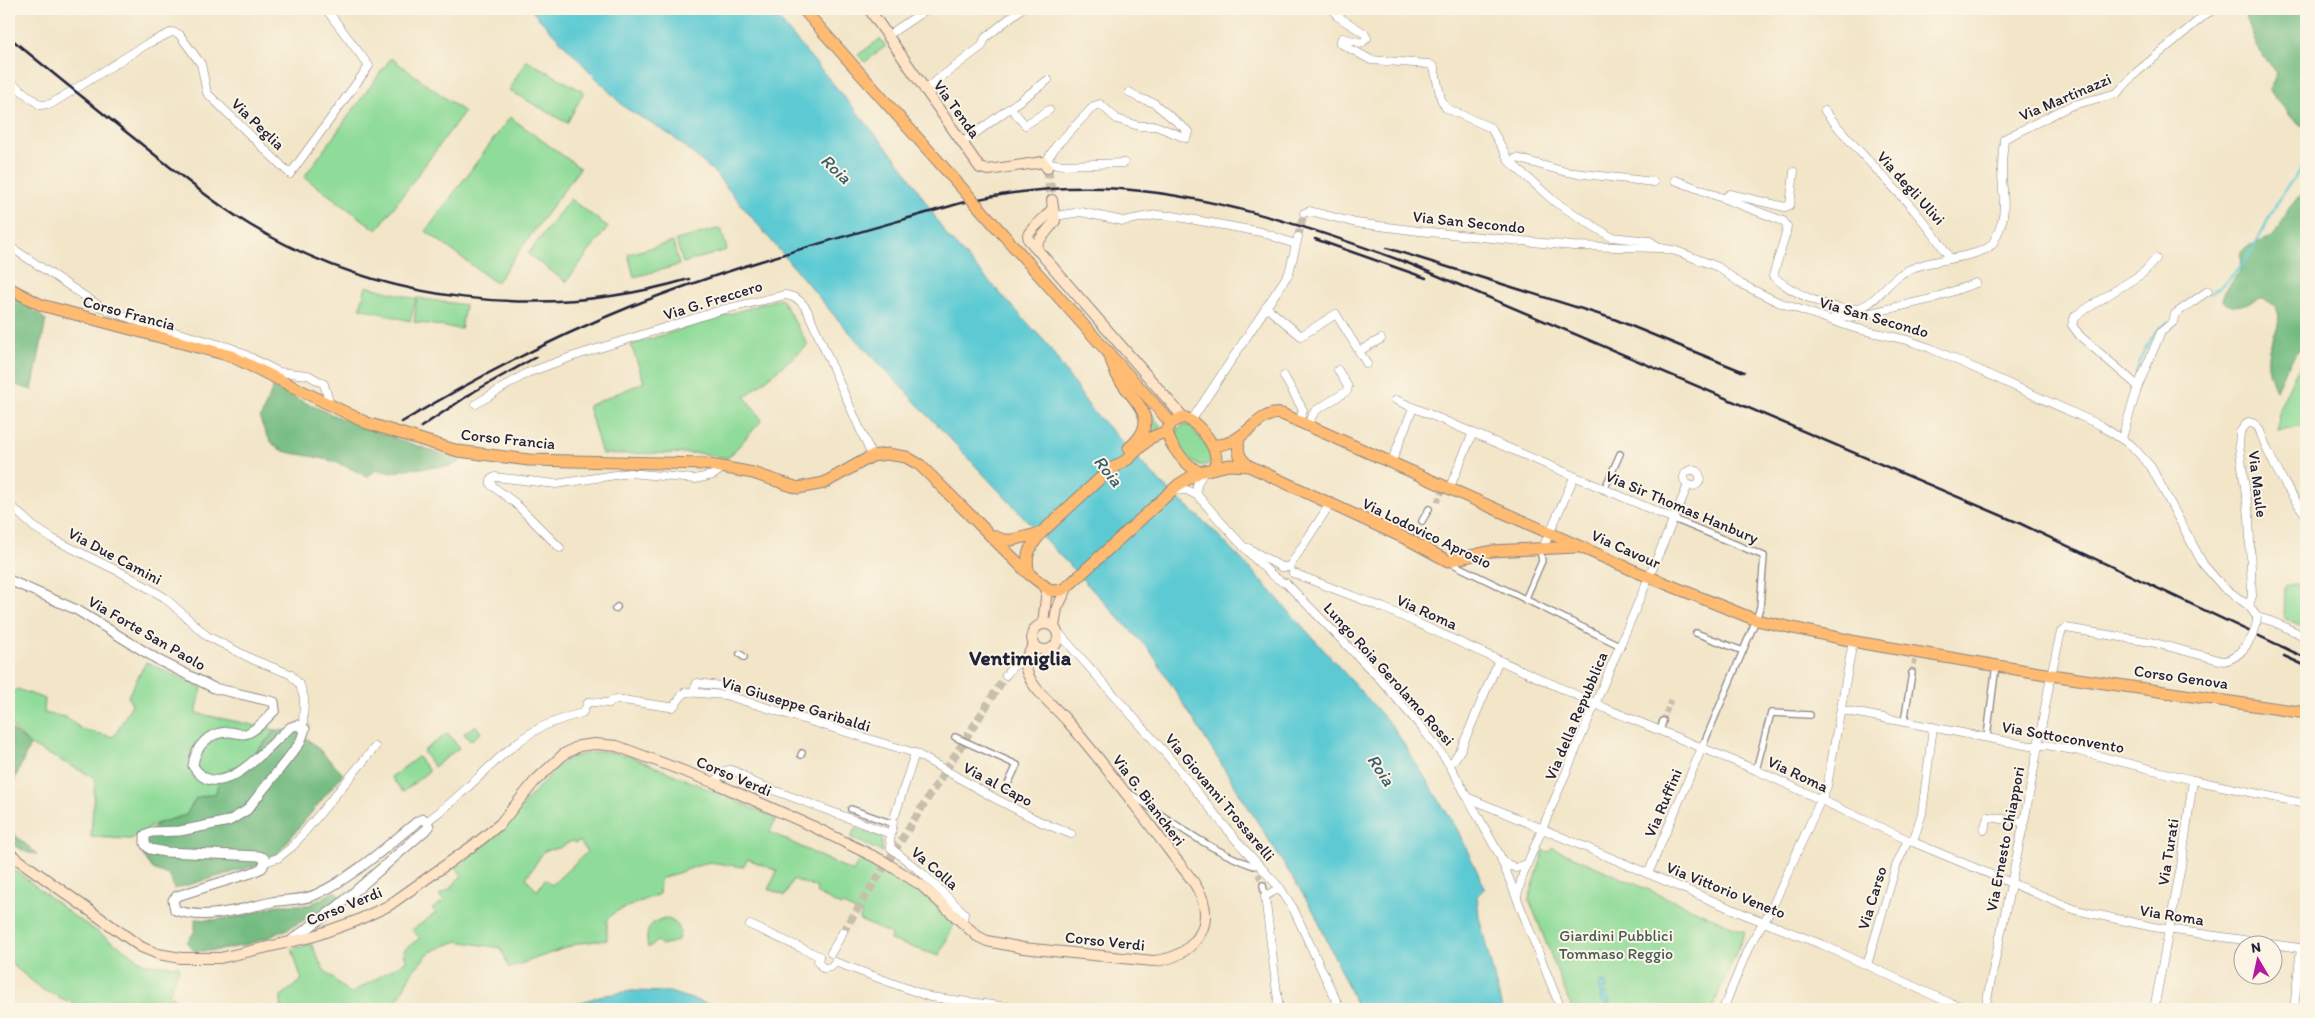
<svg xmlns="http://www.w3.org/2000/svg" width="2315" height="1018" viewBox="0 0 2315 1018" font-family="Itim,sans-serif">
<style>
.green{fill:#8fdb99;stroke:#587e6a;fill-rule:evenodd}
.forest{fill:#73bb81;stroke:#4a6e5e}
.water{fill:#5dcad3;stroke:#407687}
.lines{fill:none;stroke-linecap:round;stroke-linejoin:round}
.stream{stroke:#5dcad3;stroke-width:2.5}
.pedestrian-tunnel{stroke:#c8beac;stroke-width:5.5;stroke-dasharray:5.5 3;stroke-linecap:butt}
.minor-tunnel{stroke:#c8beac;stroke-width:8;stroke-dasharray:8 4;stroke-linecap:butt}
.secondary-tunnel{stroke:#c8beac;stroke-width:10;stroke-dasharray:10 5;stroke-linecap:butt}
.pedestrian-casing{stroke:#8a8482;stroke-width:8}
.minor-casing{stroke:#8a8482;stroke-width:9}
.tertiary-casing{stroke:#8a8482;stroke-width:11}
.secondary-casing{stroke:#8a8482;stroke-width:12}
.primary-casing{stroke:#8a8482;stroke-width:13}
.pedestrian{stroke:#fff;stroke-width:5.5}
.minor{stroke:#fff;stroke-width:8}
.tertiary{stroke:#fff;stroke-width:9}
.secondary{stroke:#ffe4c6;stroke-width:10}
.primary{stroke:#ffbb71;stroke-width:11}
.rail{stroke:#22223b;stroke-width:2.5}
.minor-bridge-casing{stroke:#8a8482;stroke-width:9;stroke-linecap:butt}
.primary-bridge-casing{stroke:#8a8482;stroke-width:13;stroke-linecap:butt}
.minor-bridge{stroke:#fff;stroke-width:8}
.primary-bridge{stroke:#ffbb71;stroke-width:11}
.labels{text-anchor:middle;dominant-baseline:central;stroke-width:4;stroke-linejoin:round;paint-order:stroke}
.street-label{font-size:16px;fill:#22223b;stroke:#fcf5e5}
.park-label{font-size:16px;fill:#435a57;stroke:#fcf5e5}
.water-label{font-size:18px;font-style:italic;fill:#375d70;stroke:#fcf5e5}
.district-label{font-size:21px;font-weight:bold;fill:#22223b;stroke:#fcf5e5}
</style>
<rect width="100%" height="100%" fill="#fcf5e5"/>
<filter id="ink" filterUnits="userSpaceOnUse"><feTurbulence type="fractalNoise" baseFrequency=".02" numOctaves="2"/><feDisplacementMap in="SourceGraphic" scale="10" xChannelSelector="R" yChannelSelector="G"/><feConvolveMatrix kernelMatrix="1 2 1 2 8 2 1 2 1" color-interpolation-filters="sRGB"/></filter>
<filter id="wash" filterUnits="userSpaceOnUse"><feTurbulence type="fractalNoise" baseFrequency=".0096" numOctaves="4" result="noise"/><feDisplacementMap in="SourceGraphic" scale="20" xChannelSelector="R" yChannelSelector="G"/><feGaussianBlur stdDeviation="1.12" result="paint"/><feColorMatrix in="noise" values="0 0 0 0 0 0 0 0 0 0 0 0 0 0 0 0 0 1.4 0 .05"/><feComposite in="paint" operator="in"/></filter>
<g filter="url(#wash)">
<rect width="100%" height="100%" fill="#f2e5c8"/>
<g class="green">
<path d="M880,39l6,7 -21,16 -7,-7z"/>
<path d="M391,58l73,54 -87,118 -73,-53z"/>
<path d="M526,60l58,32 -17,31 -58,-33z"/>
<path d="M510,117l70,51 -84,115 -70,-52z"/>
<path d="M570,199l38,28 -42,55 -38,-28z"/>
<path d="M721,228l6,22 -44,13 -7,-23z"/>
<path d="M673,242l6,23 -45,12 -6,-23z"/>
<path d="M366,286l50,13 -6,22 -50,-13z"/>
<path d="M417,298l48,7 -4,24 -47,-7z"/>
<path d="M781,298l27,47 -63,52 17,23 -34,38 -30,-5 -96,1 -14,-48 56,-24 -13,-37z"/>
<path d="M2306,357v69l-28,5 1,-22 16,-35z"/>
<path d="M1145,405l16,22 -21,17z"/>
<path d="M1184,425l6,1 21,25v11c-16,12 -29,-11 -35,-23l1,-9z"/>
<path d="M2292,584l14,1v43l-22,-10 1,-32z"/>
<path d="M146,662l56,26 -6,25 80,17 -60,63 -20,5 -10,17 -30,9 -25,15 -40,-2 4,-59 -65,-33 -21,-22v-28l8,-6 28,10 -1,14 21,4 18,13 31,7 18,-33 -4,-8z"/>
<path d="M476,725l5,8 -11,8 -6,-8z"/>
<path d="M448,733l11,15 -25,19 -11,-16z"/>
<path d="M602,751l28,5 146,62 -6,14 83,40 7,-15c37,14 67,37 95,65l-16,34 -49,-16 1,-6 -32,-14 3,-6 -19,-9 -2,1 -25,-13 1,-5 -24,-9 -8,17 -16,-7 8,-18 -29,-12 -5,8 -34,-5 -49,17 -1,15 -44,18 -8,8v20l-28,3 -70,25 -8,-20 -44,-7 -27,11 -18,20 -14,27 2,10h-119v-13l21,-16 -10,-31 19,-5 13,26 26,24 56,-33 -2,-11 16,-12 -8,-8 24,-17 -4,-4 12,-8 -5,-6 11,-6 12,-14 -6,-7 37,-31 65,-71 12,-9zM572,841l3,2 5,-2 7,11 -35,33 -7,-6 -8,12 -11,-13 18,-27 15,-3z"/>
<path d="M418,757l11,14 -26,21 -12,-15z"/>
<path d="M855,828l27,9v15l-31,-14z"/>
<path d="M1553,848l192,84 -33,77h-140l-43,-110 15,-49 6,2z"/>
<path d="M9,865l63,50 74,49 34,2 -11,28 19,15h-102l-43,-19 -34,-28z"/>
<path d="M665,918c12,4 19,11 12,23l-15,4 -5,-4 -9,7c-3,-16 0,-26 17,-30z"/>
</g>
<g class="forest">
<path d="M2243,9h63v120l-13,-10 -24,-29 8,-17 -18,-22z"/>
<path d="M2306,189v150l-21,31 -9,20c-5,-10 -9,-22 -8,-34 2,-20 26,-45 -5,-57 -14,1 -31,15 -41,0l2,-6 16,-22 1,-19 5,-5 25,-10 9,-10 9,-19z"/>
<path d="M9,295l11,5 26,20 -14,70 -23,-7z"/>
<path d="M273,388l76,34 112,39 -10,5 -45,3 -13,4 -17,-3 -9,7c-16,-9 -29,-15 -47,-19 -34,-8 -46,1 -60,-39z"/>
<path d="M9,727l21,18 -21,47z"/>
<path d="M276,730l22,2 17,13 28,29 -65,79 -17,11 -87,25 -4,-13 -17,-7 -13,-18 16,-27 30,-9 10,-17 20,-5 3,-18 30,-15z"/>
<path d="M9,830l28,24 -9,-1 -19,-10z"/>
<path d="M335,891l6,5c-42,31 -94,57 -147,55l-7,-9 8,-11v-12l20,1 28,-4 34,-11h33z"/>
</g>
<g class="water">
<path d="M530,9h240l134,159 43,68 100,108 43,64 71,75 51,46 47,49 134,149 63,100 29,61 -8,8 2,21 23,92h-144l-44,-97 -163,-260 -312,-331 -127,-151 -40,-34 -48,-29z"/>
<path d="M1602,982l6,2 -3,9 5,9 -3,4 -7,-5 1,-8 -4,-6z"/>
<path d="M631,991l38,1 55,17h-163l39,-13z"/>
</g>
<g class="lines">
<g class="stream">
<path d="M2210,294c45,-31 46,-58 73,-101 7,-11 16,-21 23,-31"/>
<path d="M2135,375c7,-21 14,-41 33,-53"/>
</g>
</g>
</g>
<g filter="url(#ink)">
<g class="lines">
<g class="pedestrian-tunnel">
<path d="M1437,502l5,-10"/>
<path d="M1912,673l3,-13"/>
<path d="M1663,721l8,-22"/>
<path d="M1258,874l5,11"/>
</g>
<g class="minor-tunnel">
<path d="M1298,237l6,-24"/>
<path d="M843,932l163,-257"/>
</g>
<path class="secondary-tunnel" d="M1047,168l5,32"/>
<g class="pedestrian-casing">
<g id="pedestrian">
<path d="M1604,490l16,-36"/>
<path d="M1674,519l90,37 -4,51 -4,13 -52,123"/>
<path d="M1422,521l7,-12"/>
<path d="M1449,562l172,84"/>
<path d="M1525,600l17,-39 -2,-12"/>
<path d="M615,609l2,-2"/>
<path d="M1696,633l47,18"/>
<path d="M740,654l4,3"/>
<path d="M1904,722l8,-49"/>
<path d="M1660,731l3,-10"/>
<path d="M955,737l62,28 -10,21"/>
<path d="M1987,737l9,-72"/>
<path d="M801,755l1,-2"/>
<path d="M1756,770l15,-57 39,2"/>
<path d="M1128,792c41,28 80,58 126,74l4,-2"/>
<path d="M851,809l42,15"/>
<path d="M1263,885l2,11"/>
</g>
</g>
<g class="minor-casing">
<g id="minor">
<path d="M1334,9l3,7 27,17 3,5 -5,5 -20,-5 -2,5 31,17 58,4 5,3 7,32 5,9 45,20 19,34 45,40 56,35 39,4 10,7"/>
<path d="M887,36l40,-27"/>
<path d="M9,81l31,24 11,-1 96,-60 25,-12 7,2 22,30 6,29 83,81 79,-108 -43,-57"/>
<path d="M924,90l58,-44 3,-8 36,-29"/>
<path d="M1011,108l14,17 24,-15"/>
<path d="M1825,111c39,51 90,91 124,146"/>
<path d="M962,143l86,-63"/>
<path d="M1510,162l7,-4 49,14 88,10"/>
<path d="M1124,163l-60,2 -19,-2 11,-17 38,-40 6,-2 17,15 22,7h17l30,12 3,-6 -35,-29 -15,-5 -10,-6"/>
<path d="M1675,180l108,41 4,5 -1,7 -13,43c17,16 57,34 80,33 20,-1 32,-25 48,-35 6,-4 14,-7 21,-9 16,-6 64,-9 71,-22 17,-31 9,-43 9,-74 0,-10 1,-20 2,-30l66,-33 47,-13 20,-21 69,-58 10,-5"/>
<path d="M1729,200l-2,-4 3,-2 55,13 5,-2 4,-33"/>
<path d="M1304,213l6,-2 46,12 63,8 154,15 88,2 15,3 42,16 23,17 37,18 76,26 53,12 23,8 170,77 32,21 19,21 52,97 20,23 26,19 8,11 17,5 32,15"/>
<path d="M1055,216l26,-4 42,9 33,-6 17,1 88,16 34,12"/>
<path d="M9,246l92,61 42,16 89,25 47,24 29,3 16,9 6,21"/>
<path d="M1266,307l35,29 35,-22 31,50"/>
<path d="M1835,316l19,1 77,-18 45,-16"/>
<path d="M1359,351l22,-12"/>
<path d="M1284,376l19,34 -4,12"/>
<path d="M2138,386l23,-54 12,-10 2,-8 33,-23"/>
<path d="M1396,400l278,119"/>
<path d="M476,404l51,-31 44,-16 150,-47 64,-15c12,2 17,6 23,17l64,144"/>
<path d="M1191,421l98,-148 9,-36"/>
<path d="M1307,425l8,-14 32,-20 1,-4 -10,-17"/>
<path d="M2122,438l16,-52 -58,-50 -8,-11 3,-9 68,-43 13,-14"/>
<path d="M1391,463l22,-55"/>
<circle cx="1692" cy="478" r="8"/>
<path d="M1449,489l23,-54"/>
<path d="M1173,491l14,-1 11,6c14,15 73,86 88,87"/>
<path d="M1198,496c-4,-11 1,-16 7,-25"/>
<path d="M9,504l25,23 19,12 71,35 40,23 43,39 47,24 36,14 10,11 4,13 -1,28"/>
<path d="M560,548l-45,-45 -24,-18v-6l4,-2 61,7 73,-11 66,6 18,-4 11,-8"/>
<path d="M1248,548l33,19h8"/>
<path d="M1543,548l31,-71"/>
<path d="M1289,567l41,-63"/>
<path d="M1293,573l91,35 223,101 149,61 152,70 168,70 77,17 153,22"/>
<path d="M1286,583l94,96 43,50 26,35 51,92 61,153"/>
<path d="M2249,606l3,-10 -3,-80 -10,-71 1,-13 8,-10c8,1 11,5 13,12 11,30 26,56 45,81"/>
<path d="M1058,632l109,123 69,85 44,48 13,20 47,101"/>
<path d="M1006,675l7,-9 11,-5"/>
<path d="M693,692l4,-9 32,4 -4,8"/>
<path d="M587,704l2,-2 20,1 7,-4 53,8h4l12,-15 40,3 190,58 81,46 45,23 30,12"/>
<path d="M1842,710l188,36 16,-1 33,6 114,29 113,24"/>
<path d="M1449,764l5,-4 7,-11 38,-89"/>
<path d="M715,783c11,-22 22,-12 37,-1l139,52"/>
<path d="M1469,798l277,117 77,30 127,58 22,6"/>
<path d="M895,815l20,-62"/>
<path d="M427,821c40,-26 78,-78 119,-96 12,-5 24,-9 36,-12l2,-3"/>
<path d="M893,822l-3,18 1,8 31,25 42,40 -1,10"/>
<path d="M1984,830l4,-13 36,5"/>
<path d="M1913,842l9,-29 11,-86"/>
<path d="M265,862l13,-4 15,-12 82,-99"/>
<path d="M1502,862l14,6 11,-4"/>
<path d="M1648,874l56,-131"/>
<path d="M1517,896l6,-22 165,-389"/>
<path d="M750,925l69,31"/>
<path d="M831,953l12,-21"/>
<path d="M819,956l-1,6 5,6 8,-1 4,-5"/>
<path d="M835,962l95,35 94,12"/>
<path d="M1867,965l29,-99 12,-26"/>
<path d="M1279,1009l-14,-113 15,-8"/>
<path d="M1723,1009l27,-65 21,-34 56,-124 26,-145"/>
<path d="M1985,1009l40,-192 26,-142 10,-43 5,-4"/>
<path d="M2154,1009l27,-143 12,-86"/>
<path d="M2294,1009l7,-61"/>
</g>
</g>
<g class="tertiary-casing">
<path id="tertiary" d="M9,580l68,30 83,51 54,27 60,14 1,8c-8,8 -17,19 -27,23 -6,3 -12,-1 -19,-1 -20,0 -34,14 -36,34 28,43 76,-23 98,-39l6,-2 8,4 -5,14 -53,67 -18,11 -49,10 -29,1 -6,3v9l5,5 15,3 94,4 5,2 1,4 -3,6 -11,5 -74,23 -4,4 2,10c32,11 65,-1 97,-8 15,-3 31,-1 45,-8 36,-17 70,-48 101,-73l5,-2 4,2 2,6 -92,80 -44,32"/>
</g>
<g class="secondary-casing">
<g id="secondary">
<path d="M869,9l111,159 8,2 55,-8 4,6"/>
<path d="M1053,207c-6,12 -19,17 -25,28l1,5 154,177"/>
<path d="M1037,250l1,-8 17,-21 -3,-21"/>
<circle cx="1045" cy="637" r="13"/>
<path d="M1043,624l4,-35"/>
<path d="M1054,627l3,-19 11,-22"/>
<path d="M9,853l132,94 17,7 23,4h39l91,-21 45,-16 32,-15 90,-64 22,-18 35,-43 29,-27 15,-8 16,-2 22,2 98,37 97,43 71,35 38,24 56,51 10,5 36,7 130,13c31,-2 60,-26 50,-60 -6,-19 -23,-35 -34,-51 -33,-43 -65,-87 -101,-128 -17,-20 -40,-34 -44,-61l10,-16"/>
</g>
</g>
<g class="primary-casing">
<g id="primary">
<path d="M9,288l32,17 190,51 136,67 91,28 71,9 176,4 48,9 45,15 26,-5 48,-27 15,-2 19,3 14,8 109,109 22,17 11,-1 6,-4 110,-101 21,-13"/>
<path d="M1080,321l91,102"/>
<path d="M1109,352c2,8 4,16 8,23 14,26 48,42 12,73"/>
<path d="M1239,439c-2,13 0,19 10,27"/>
<path d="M1214,445c32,1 43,-36 68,-31l355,158 119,48 106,23 189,32 255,38"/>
<path d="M1214,467c9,-16 -16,-46 -31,-50l-12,6 -4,8c2,15 19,34 32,41l30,-7 20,1 162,75 37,20 44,-10 85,-4"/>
<path d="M993,536l11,4h8l29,-7 67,-62 20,-12 22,-21 17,-7"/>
<path d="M1029,574c-5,-19 1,-27 12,-41"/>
</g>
</g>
<use href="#pedestrian" class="pedestrian"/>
<use href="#minor" class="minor"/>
<use href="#tertiary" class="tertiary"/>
<use href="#secondary" class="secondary"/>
<use href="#primary" class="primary"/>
<g class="rail">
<path d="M9,37c43,36 87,71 131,106 35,28 71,58 110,82 130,78 293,97 439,54"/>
<path d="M1315,239l111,39"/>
<path d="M1387,248l227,71 130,53"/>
<path d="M402,422c74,-44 150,-84 230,-116 106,-42 219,-71 329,-103 47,-11 94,-17 143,-15 101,4 212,41 306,76l609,259 287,135"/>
<path d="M421,427l54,-36 61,-34"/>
<path d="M2284,656l22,10"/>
</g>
<g class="minor-bridge-casing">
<path id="minor-bridge" d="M2066,628l85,14 72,19c18,-2 34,-26 34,-44"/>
</g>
<g class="primary-bridge-casing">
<path id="primary-bridge" d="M803,9l277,312"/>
</g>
<use href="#minor-bridge" class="minor-bridge"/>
<use href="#primary-bridge" class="primary-bridge"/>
</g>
</g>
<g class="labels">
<g class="street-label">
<text transform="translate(2065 97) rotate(-23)">Via Martinazzi</text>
<text transform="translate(957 109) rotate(54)">Via Tenda</text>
<text transform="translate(258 124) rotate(44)">Via Peglia</text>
<text transform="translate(1911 188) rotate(48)">Via degli Ulivi</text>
<text transform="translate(1469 222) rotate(6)">Via San Secondo</text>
<text transform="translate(713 300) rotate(-17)">Via G. Freccero</text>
<text transform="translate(129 313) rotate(15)">Corso Francia</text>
<text transform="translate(1874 317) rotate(16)">Via San Secondo</text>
<text transform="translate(508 439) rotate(6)">Corso Francia</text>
<text transform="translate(2258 484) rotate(83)">Via Maule</text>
<text transform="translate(1682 507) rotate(23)">Via Sir Thomas Hanbury</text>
<text transform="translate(1427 533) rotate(26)">Via Lodovico Aprosio</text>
<text transform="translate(1626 549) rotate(24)">Via Cavour</text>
<text transform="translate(115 556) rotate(28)">Via Due Camini</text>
<text transform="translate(1427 612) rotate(24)">Via Roma</text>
<text transform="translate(147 633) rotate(30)">Via Forte San Paolo</text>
<text transform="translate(1389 674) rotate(48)">Lungo Roia Gerolamo Rossi</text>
<text transform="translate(2181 677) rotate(8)">Corso Genova</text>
<text transform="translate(796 704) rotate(17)">Via Giuseppe Garibaldi</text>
<text transform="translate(1576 716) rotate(-67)">Via della Repubblica</text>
<text transform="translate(2063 737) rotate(10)">Via Sottoconvento</text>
<text transform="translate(1798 774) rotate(25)">Via Roma</text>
<text transform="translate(734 776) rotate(23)">Corso Verdi</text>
<text transform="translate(998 784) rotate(28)">Via al Capo</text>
<text transform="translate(1220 797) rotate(50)">Via Giovanni Trossarelli</text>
<text transform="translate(1149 800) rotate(53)">Via G. Biancheri</text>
<text transform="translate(1663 803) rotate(-67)">Via Ruffini</text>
<text transform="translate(2005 839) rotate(-79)">Via Ernesto Chiappori</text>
<text transform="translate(2168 852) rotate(-81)">Via Turati</text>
<text transform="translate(935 868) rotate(41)">Va Colla</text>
<text transform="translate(1726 890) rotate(22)">Via Vittorio Veneto</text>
<text transform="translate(1872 898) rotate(-73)">Via Carso</text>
<text transform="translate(344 906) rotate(-22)">Corso Verdi</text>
<text transform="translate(2172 915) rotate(9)">Via Roma</text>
<text transform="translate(1105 941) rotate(6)">Corso Verdi</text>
</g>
<g class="park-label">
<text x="1616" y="935">Giardini Pubblici<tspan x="1616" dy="18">Tommaso Reggio</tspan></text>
</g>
<g class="water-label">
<text transform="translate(836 169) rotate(43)">Roia</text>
<text transform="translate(1108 471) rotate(51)">Roia</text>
<text transform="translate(1381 770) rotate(56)">Roia</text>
</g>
<g class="district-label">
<text x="1020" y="657">Ventimiglia</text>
</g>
</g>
<rect width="2315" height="1018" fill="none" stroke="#fcf5e5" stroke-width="30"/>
<g transform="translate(2258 960) rotate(351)"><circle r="24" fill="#fcf5e5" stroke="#a5a1a1"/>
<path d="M0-4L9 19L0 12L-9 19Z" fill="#b5179e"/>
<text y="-8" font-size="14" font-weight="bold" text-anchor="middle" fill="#22223b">N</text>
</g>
</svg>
